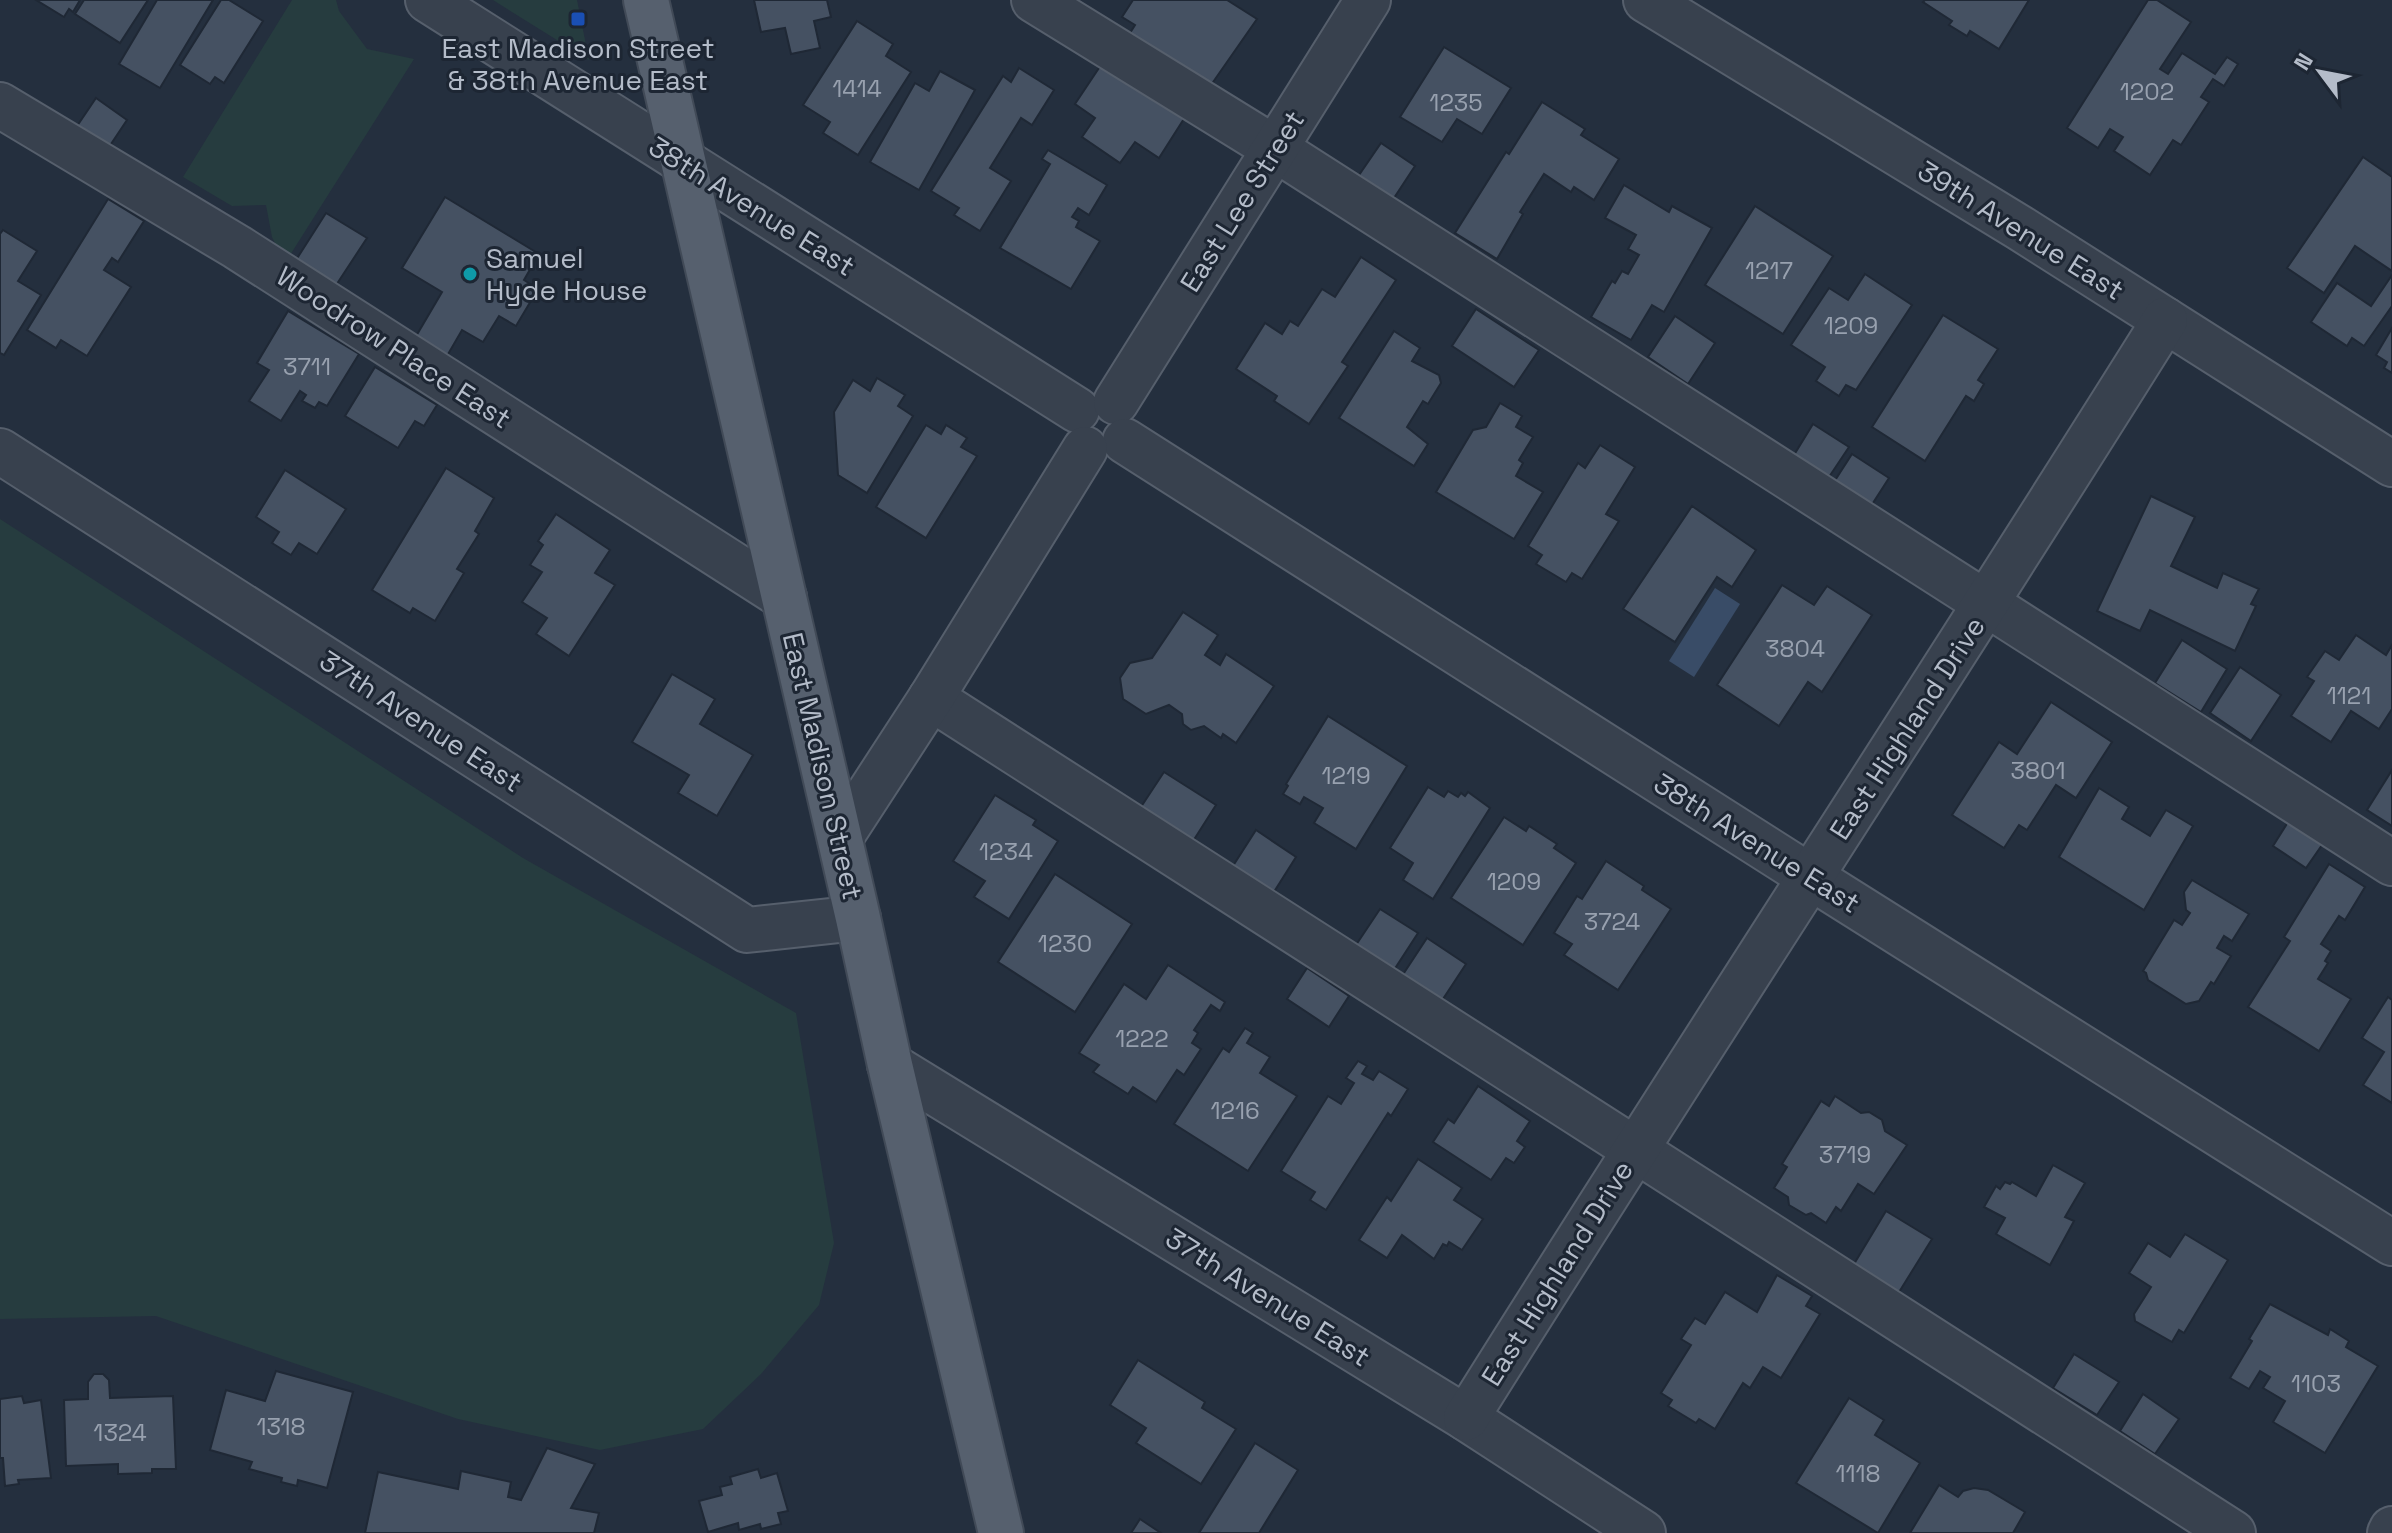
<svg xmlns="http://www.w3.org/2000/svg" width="2392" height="1533" viewBox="0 0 2392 1533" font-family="'Space Grotesk',sans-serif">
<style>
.green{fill:#263c3f}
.water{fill:#394c67}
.building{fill:#455162;stroke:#1f2835;stroke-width:2}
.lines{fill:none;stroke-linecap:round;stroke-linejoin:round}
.minor-casing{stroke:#565f6c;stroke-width:48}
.major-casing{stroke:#414a57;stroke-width:48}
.minor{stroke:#38414e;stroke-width:44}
.major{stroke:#56606e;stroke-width:44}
.transit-dot{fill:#1a4fb4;stroke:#1d2633;stroke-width:3}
.culture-dot{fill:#0f9aa8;stroke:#1d2633;stroke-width:3}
.labels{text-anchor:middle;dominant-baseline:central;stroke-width:6;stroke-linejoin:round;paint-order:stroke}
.number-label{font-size:24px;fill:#98a1af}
.poi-label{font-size:28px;fill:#b4bcc9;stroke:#1d2633}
.street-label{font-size:28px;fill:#b4bcc9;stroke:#1d2633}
</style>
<rect width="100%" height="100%" fill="#242f3e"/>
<g class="green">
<path d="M292,0h44l3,11 28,38 47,10 -129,204 -13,-26 -6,-32 -34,1 -49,-29z"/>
<path d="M493,0h84l12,60z"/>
<path d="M0,519l523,339 273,155 38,230 -15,62 -58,69 -58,55 -103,21 -142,-31 -302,-103 -156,3z"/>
</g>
<path class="water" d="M1715,588l25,16 -46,73 -25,-16z"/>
<g class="building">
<path d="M36,0h44l-7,12 -4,-3 -5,8z"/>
<path d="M84,0h64l-28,43 -45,-29z"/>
<path d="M157,0h56l-53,88 -41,-24z"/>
<path d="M221,0h8l34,21 -39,62 -9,-6 -5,7 -30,-19z"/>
<path d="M754,0h73l4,17 -17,4 6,27 -29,6 -6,-26 -24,4z"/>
<path d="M1133,0h94l30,19 -46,66 -81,-52 5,-8 -13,-8z"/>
<path d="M1925,0h104l-30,49 -29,-18 -3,5 -18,-11 3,-4 -29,-19z"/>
<path d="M2148,0h9l34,22 -31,47 8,5 14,-21 33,21 12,-17 11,7 -14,22 -11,-7 -12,18 8,5 -28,43 -8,-5 -23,35 -36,-24 9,-14 -13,-8 -12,19 -31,-20z"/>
<path d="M857,21l36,23 -7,12 25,16 -53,83 -35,-22 7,-11 -27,-17z"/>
<path d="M1444,47l67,41 -29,46 -25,-15 -15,23 -42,-25z"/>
<path d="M1105,59l82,55 -28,44 -24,-16 -15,21 -38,-26 13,-19 -20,-14z"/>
<path d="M1019,68l35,22 -22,35 -11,-7 -31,50 21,13 -31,50 -26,-16 5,-7 -28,-17 72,-115 8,6z"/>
<path d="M940,71l35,19 -56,100 -49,-28 45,-79 14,8z"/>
<path d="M96,98l31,22 -24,36 -32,-21z"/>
<path d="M1542,102l43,27 -4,6 38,24 -25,41 -20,-13 -3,5 -27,-18 -24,38 3,2 -26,45 -42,-26 51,-81 3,2z"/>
<path d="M1381,143l34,23 -23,35 -35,-23z"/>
<path d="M1048,150l59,35 -18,30 -11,-7 -6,9 7,4 -3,6 24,14 -29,48 -71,-41 50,-84 -8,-5z"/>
<path d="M2363,157l29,20v94l-37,-25 -31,47 -37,-25z"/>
<path d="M1624,185l45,27 3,-6 40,22 -48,84 -12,-7 -21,35 -40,-23 21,-36 3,2 7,-12 6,3 11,-19 -11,-6 8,-14 -31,-17z"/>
<path d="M445,197l94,57 -15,26 14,9 -22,37 -17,-10 -16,26 -21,-12 -15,26 -32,-18 27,-46 -40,-24z"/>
<path d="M108,199l36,22 -26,41 -6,-4 -8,12 27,17 -44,69 -26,-16 -5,8 -29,-18z"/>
<path d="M1755,206l78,50 -50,78 -78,-49z"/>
<path d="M326,213l41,25 -38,58 -40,-25z"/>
<path d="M3,230l34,21 -19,30 23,14 -37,60 -4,-2v-119z"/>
<path d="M1361,257l35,23 -54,82 6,4 -39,58 -35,-23 3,-5 -41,-27 29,-46 17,11 8,-13 8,5 24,-37 13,8z"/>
<path d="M1865,274l47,31 -56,85 -10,-5 -7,11 -23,-15 9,-14 -34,-22 38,-57 19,12z"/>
<path d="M2392,275v31l-28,40 -12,-8 -5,8 -36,-24 26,-39 34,23z"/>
<path d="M1476,309l63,41 -25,37 -62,-41z"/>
<path d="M288,311l71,43 -32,52 -8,-4 -4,6 -13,-7 4,-6 -6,-4 -19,30 -32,-20 20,-31 -12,-7z"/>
<path d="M1943,315l55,34 -20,31 6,4 -10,17 -8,-5 -41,65 -53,-34z"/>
<path d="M1675,316l40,27 -27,41 -40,-27z"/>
<path d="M2392,328v45l-8,-5 3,-6 -11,-7z"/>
<path d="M1394,331l26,17 -8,13 27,14 2,8 -13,21 -5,-3 -16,26 21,17 -14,22 -75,-48z"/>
<path d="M375,367l62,38 -13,21 -9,-5 -17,27 -53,-32z"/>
<path d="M877,378l28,17 -7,11 15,10 -46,77 -29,-18 -4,-63 19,-32 17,11z"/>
<path d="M1500,403l22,13 -6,11 17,10 -14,23 4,3 -7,13 27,16 -29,47 -78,-47 37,-62 13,-3z"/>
<path d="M1813,424l36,23 -20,30 -35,-22z"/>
<path d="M926,425l15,9 5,-9 21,13 -6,9 16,9 -51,82 -50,-31z"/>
<path d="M1600,445l35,22 -29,47 13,7 -37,58 -10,-6 -6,9 -30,-18 6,-9 -14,-9 50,-83 7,5z"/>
<path d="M1852,454l37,24 -18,28 -37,-24z"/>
<path d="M446,468l48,30 -19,33 4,3 -22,35 7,4 -29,48 -22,-13 -3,5 -38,-23z"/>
<path d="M285,470l61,39 -29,45 -18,-11 -8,12 -19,-12 7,-11 -23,-15z"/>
<path d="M2151,496l44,21 -24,49 46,22 6,-15 36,16 -8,15 5,2 -21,45 -85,-41 -10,21 -43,-20z"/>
<path d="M1692,506l64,44 -24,37 -15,-10 -42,65 -52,-33z"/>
<path d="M556,514l54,36 -15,23 20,12 -46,71 -33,-22 11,-16 -25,-16 20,-30 -12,-7 13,-20 -5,-4z"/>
<path d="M1782,585l32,20 13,-19 45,29 -50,77 -14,-10 -29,44 -62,-41z"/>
<path d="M1183,612l35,23 -13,20 15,10 6,-11 48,32 -38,57 -13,-9 -2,4 -17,-12 -13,4 -8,-6 -1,-10 -13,-9 -23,9 -23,-15 -3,-21 10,-15 22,-5z"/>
<path d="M2356,635l30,20 6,-10v64l-13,20 -28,-18 -20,31 -40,-26 23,-35 -7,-4 18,-26 14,9z"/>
<path d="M2182,640l45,29 -26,43 -46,-29z"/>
<path d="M2240,667l41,28 -30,46 -41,-28z"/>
<path d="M672,674l43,25 -15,25 53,31 -36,61 -39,-23 11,-18 -57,-33z"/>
<path d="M2051,702l61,40 -36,56 -20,-13 -29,45 -8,-5 -15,23 -52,-33 47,-73 18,12z"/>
<path d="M1328,716l79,50 -51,83 -42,-26 9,-15 -19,-11 -4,7 -17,-10 5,-8 -2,-2z"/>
<path d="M2392,770v56l-25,-16z"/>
<path d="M1164,772l52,33 -28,44 -53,-33z"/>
<path d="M1428,787l16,10 4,-6 10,6 3,-4 4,3 3,-4 22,16 -57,91 -30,-19 10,-17 -23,-15z"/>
<path d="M2099,788l30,19 -7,12 28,17 16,-26 27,16 -49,84 -85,-53z"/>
<path d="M995,795l41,25 -3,5 25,16 -49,78 -35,-22 11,-16 -32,-20z"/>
<path d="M1504,817l22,14 3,-5 28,18 -3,4 22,15 -53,82 -72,-47z"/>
<path d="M2288,822l34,23 -16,23 -33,-22z"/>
<path d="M1256,830l40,27 -24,38 -41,-26z"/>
<path d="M1606,861l38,25 -2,4 29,19 -53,81 -54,-35 8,-11 -18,-11 23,-37 5,3z"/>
<path d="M2329,864l36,23 -20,33 -6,-4 -18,28 10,7 -6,10 3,2 -10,16 33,20 -32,52 -71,-44 42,-66 -6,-4z"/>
<path d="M1055,874l77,50 -57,88 -77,-50z"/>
<path d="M2192,880l57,34 -17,27 -8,-5 -7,12 14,8 -17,28 -3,-2 -12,19 -13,3 -38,-24 -2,-7 -3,-2 31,-51 8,5 8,-12 -4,-3 -2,-18z"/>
<path d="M1380,909l38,24 -26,40 -38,-25z"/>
<path d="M1427,938l39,26 -27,41 -39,-26z"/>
<path d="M1168,965l57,37 -5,9 -9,-6 -17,25 4,3 -6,10 9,6 -17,26 -7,-5 -21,32 -23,-15 -5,7 -35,-22 6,-7 -20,-12 45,-69 22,15z"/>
<path d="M1307,968l42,28 -20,31 -42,-28z"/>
<path d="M2388,997l4,3v103l-29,-18 21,-33 -22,-14z"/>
<path d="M1245,1028l8,5 -6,10 23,14 -10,16 37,23 -49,75 -74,-47 49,-76 6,4z"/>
<path d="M1358,1061l9,5 -5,8 11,6 6,-9 29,18 -17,27 -3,-3 -62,97 -16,-10 5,-8 -34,-21 47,-75 13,8 13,-21 -8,-5z"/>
<path d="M1478,1086l52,35 -13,20 8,6 -11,16 -8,-5 -15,22 -58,-38 15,-23 6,4z"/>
<path d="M1835,1096l26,17 8,-1 13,8 3,11 22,14 -33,49 -16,-10 -17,27 -5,-4 -10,16 -15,-10 -5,2 -17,-10 -1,-8 -14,-9 13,-21 -5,-3 39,-63 8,5z"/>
<path d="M1418,1159l44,29 -8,12 29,19 -21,31 -13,-8 -2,4 -4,-2 -9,15 -32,-24 -15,23 -28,-18 28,-43 4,4z"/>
<path d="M2053,1165l32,18 -20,34 9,4 -24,44 -54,-31 9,-16 -21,-11 12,-21 4,3 5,-7 5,2 2,-2 24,14z"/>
<path d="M1886,1211l46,28 -36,58 -45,-28z"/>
<path d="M2185,1234l43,26 -44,73 -5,-3 -7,12 -37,-21 -1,-7 17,-27 -22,-14 19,-30 22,14z"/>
<path d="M1777,1275l35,21 -6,10 14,8 -39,64 -18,-11 -13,21 -7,-5 -28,46 -16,-10 -3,4 -28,-17 4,-6 -11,-7 30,-48 -10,-6 14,-21 10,6 20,-32 32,20z"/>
<path d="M2270,1304l58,31 2,-6 19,12 -3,6 32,19 -53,87 -52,-31 12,-21 -22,-13 7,-11 -10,-6 -11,18 -19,-11 22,-37 -3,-2z"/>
<path d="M2074,1354l45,28 -22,33 -44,-27z"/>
<path d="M1138,1360l67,42 -3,6 34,21 -35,55 -65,-41 10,-15 -36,-23z"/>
<path d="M276,1371l77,21 -26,96 -29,-8 -1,6 -16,-4 1,-4 -33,-9 3,-7 -42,-12 16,-60 39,11z"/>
<path d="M94,1374h9l6,6 1,18 63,-2 3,73h-24v4l-34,1v-10l-52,2 -2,-66 24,-1v-17z"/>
<path d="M2143,1394l36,25 -24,35 -35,-23z"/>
<path d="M22,1396l2,7 17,-3 10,78 -33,2 1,4 -14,2 -2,-28h-3v-59z"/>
<path d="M1849,1398l35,22 -9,15 45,28 -42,70 -82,-50z"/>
<path d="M1255,1443l43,27 -39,63h-60z"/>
<path d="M547,1448l48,16 -24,44 28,5 -5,20h-229l13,-61 80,17 3,-18 50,11 -3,15 13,3z"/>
<path d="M758,1469l3,9 16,-5 11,38 -10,2 3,11 -20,5 -1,-5 -21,6 -1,-7 -30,9 -9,-31 23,-6 -2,-8 12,-3 -2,-7z"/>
<path d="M1939,1485l19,12 5,-6 11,-3 14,2 37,22 -12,21h-103z"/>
<path d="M1140,1519l21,14h-30z"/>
</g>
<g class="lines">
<g class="minor-casing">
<g id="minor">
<path d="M428,0l649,410"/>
<path d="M1034,0l240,148 1118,715"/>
<path d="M1646,0l374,228 372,236"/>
<path d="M0,105l237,142 547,350"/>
<path d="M1116,402l252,-402"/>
<path d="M1125,441l687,437 580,365"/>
<path d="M0,451l747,479 111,-12"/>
<path d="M931,698l1302,835"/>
<path d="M840,838l91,-140 154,-249"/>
<path d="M890,1065l576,353 177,115"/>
<path d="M1466,1418c230,-368 469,-730 699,-1098"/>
<path d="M2390,1533l2,-4"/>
</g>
</g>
<g class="major-casing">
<path id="major" d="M646,0l212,918 32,147 111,468"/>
</g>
<use href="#minor" class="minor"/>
<use href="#major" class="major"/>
</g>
<rect class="transit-dot" x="570" y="11" width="16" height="16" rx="4"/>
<circle class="culture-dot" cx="470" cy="274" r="8"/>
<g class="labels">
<g class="number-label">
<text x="857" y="88">1414</text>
<text x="2147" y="91">1202</text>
<text x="1456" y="102">1235</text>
<text x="1769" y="270">1217</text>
<text x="1851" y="325">1209</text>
<text x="307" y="366">3711</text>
<text x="1795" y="648">3804</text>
<text x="2349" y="695">1121</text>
<text x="2038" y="770">3801</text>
<text x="1346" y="775">1219</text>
<text x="1006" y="851">1234</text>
<text x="1514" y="881">1209</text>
<text x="1612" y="921">3724</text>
<text x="1065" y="943">1230</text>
<text x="1142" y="1038">1222</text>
<text x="1235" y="1110">1216</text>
<text x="1845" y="1154">3719</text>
<text x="2316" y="1383">1103</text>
<text x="281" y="1426">1318</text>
<text x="120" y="1432">1324</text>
<text x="1858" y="1473">1118</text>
</g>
<g class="poi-label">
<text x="578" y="48">East Madison Street<tspan x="578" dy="32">&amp; 38th Avenue East</tspan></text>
<text x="486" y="258" text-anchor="start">Samuel<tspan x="486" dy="32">Hyde House</tspan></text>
</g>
<g class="street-label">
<text transform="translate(1242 201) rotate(-58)">East Lee Street</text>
<text transform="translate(752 206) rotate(32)">38th Avenue East</text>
<text transform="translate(2021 230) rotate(32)">39th Avenue East</text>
<text transform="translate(394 347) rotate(33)">Woodrow Place East</text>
<text transform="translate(421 721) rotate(33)">37th Avenue East</text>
<text transform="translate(1907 728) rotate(-57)">East Highland Drive</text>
<text transform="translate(823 766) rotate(77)">East Madison Street</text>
<text transform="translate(1757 843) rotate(32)">38th Avenue East</text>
<text transform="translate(1557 1273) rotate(-58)">East Highland Drive</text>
<text transform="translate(1268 1297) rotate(32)">37th Avenue East</text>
</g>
</g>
<g transform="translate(2320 72) rotate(302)" stroke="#1d2633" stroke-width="6" paint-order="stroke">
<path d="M0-6L14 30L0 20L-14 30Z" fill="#b4bcc9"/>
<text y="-12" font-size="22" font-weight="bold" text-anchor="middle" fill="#b4bcc9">N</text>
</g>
</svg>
